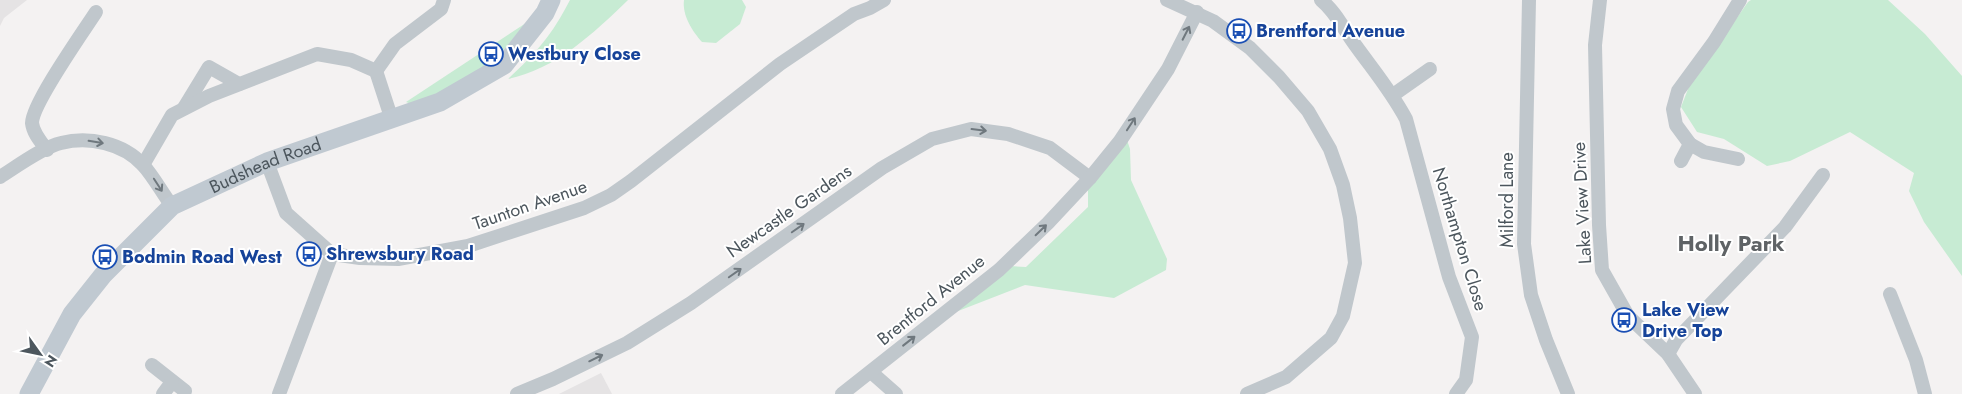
<svg xmlns="http://www.w3.org/2000/svg" width="1962" height="394" viewBox="0 0 1962 394" font-family="Jost,sans-serif">
<style>
.education{fill:#e5e3e4}
.green{fill:#c7ebd3}
.lines{fill:none;stroke-linecap:round;stroke-linejoin:round}
.street{stroke:#c0c7cc;stroke-width:14}
.secondary{stroke:#c0c9d1;stroke-width:19}
.oneway{stroke:#6f787e}
.labels{text-anchor:middle;dominant-baseline:central;stroke-width:4;stroke-linejoin:round;paint-order:stroke}
.transit-label{font-size:18px;font-weight:bold;fill:#164399;stroke:#fff;text-anchor:start}
.street-label{font-size:18px;fill:#4c565d;stroke:#fff}
.district-label{font-size:22px;font-weight:bold;fill:#5f6366;stroke:#fff}
</style>
<rect width="100%" height="100%" fill="#f4f2f2"/>
<g class="education">
<path d="M0,0h27l-23,18 -4,8z"/>
<path d="M601,373l11,21h-53z"/>
</g>
<g class="green">
<path d="M570,0h58c-34,33 -72,69 -120,79 29,-27 44,-44 62,-79z"/>
<path d="M684,0h58l4,7 -6,17 -24,19 -14,-1c-10,-11 -20,-27 -18,-42z"/>
<path d="M1751,0h137l37,34 37,42v200l-38,-54 -15,-31 5,-18 -64,-41 -60,29 -23,5 -43,-27 -27,-7 -16,-25 9,-23 58,-82z"/>
<path d="M526,23c-10,11 -19,25 -31,35 -22,21 -53,34 -81,47l-8,-3z"/>
<path d="M1127,140l3,9 1,31 36,79 -1,11 -52,28 -89,-13 -72,28 57,-47 16,1 62,-60v-19z"/>
</g>
<g class="lines">
<g class="street">
<path d="M1167,0l46,21 37,27 29,29 29,34 22,38 13,36 7,33 5,45 -12,53 -12,22 -45,39 -39,17"/>
<path d="M1321,0c15,12 23,30 35,46 18,25 35,45 50,73l43,158 23,60 -6,43 -10,14"/>
<path d="M1529,0l-5,244 7,51 15,45 22,54"/>
<path d="M1600,0l-5,45 4,180 3,45 26,46 40,38 27,40"/>
<path d="M376,71l19,-27 46,-35 3,-9"/>
<path d="M376,71l15,46"/>
<path d="M1393,95l37,-26"/>
<path d="M184,108l25,-41 30,17"/>
<path d="M1690,144l14,8 34,7"/>
<path d="M47,150c-6,-8 -14,-17 -15,-27 0,-19 51,-91 64,-111"/>
<path d="M1681,161l9,-17 -14,-19 -3,-16 5,-18 36,-49 26,-42"/>
<path d="M267,162l19,51 46,41 28,4 38,1 70,-13 116,-38 27,-13 20,-14 149,-117 74,-50 16,-6 14,-8"/>
<path d="M143,165l29,-50 37,-19 108,-42 34,6 25,11"/>
<path d="M0,177c16,-10 43,-30 61,-34 28,-7 62,0 82,22 11,12 19,28 29,41"/>
<path d="M1890,294l26,66 9,34"/>
<path d="M1668,354l8,-14 109,-113 38,-52"/>
<path d="M152,365l33,26"/>
<path d="M871,372l25,22"/>
<path d="M163,394l9,-12"/>
<path d="M279,394l53,-140"/>
<path d="M517,394l36,-15 74,-36 64,-40 191,-135 50,-29 39,-10 37,5 42,14 40,30"/>
<path d="M842,394l157,-124 49,-47 42,-45 30,-37 48,-72 29,-57"/>
</g>
<path class="secondary" id="s1" d="M29,394l43,-80 31,-39 69,-69 95,-44 173,-60 64,-37 41,-52 6,-13"/>
</g>
<defs><path id="oneway-shaft" d="M-6 0H5M1.5-3L5.5 0L1.5 3" fill="none" stroke-width="1.6" stroke-linecap="round" stroke-linejoin="round" transform="scale(1.25)"/></defs>
<g class="oneway">
<use href="#oneway-shaft" transform="translate(1186 33) rotate(-63)"/>
<use href="#oneway-shaft" transform="translate(1131 124) rotate(-57)"/>
<use href="#oneway-shaft" transform="translate(979 130) rotate(7)"/>
<use href="#oneway-shaft" transform="translate(96 142) rotate(9)"/>
<use href="#oneway-shaft" transform="translate(158 185) rotate(57)"/>
<use href="#oneway-shaft" transform="translate(798 228) rotate(-35)"/>
<use href="#oneway-shaft" transform="translate(1041 230) rotate(-44)"/>
<use href="#oneway-shaft" transform="translate(735 273) rotate(-35)"/>
<use href="#oneway-shaft" transform="translate(909 341) rotate(-38)"/>
<use href="#oneway-shaft" transform="translate(596 358) rotate(-26)"/>
</g>
<defs>
<g id="bus-ring" transform="scale(1.25)"><circle r="9.5" fill="#fff" stroke="#1a4fb4" stroke-width="1.5"/><path d="M-5-6H5V4H4V6H2V4H-2V6H-4V4H-5ZM-3.5-4V0h7V-4ZM-3.5 1.2v1.5H-2V1.2ZM2 1.2v1.5H3.5V1.2Z" fill="#1a4fb4"/></g>
</defs>
<g fill-rule="evenodd">
<use href="#bus-ring" x="1239" y="31"/>
<use href="#bus-ring" x="491" y="54"/>
<use href="#bus-ring" x="309" y="254"/>
<use href="#bus-ring" x="105" y="257"/>
<use href="#bus-ring" x="1624" y="320"/>
</g>
<g class="labels">
<g class="transit-label">
<text x="1256" y="31">Brentford Avenue</text>
<text x="508" y="54">Westbury Close</text>
<text x="326" y="254">Shrewsbury Road</text>
<text x="122" y="257">Bodmin Road West</text>
<text x="1642" y="310">Lake View<tspan x="1642" dy="21">Drive Top</tspan></text>
</g>
<g class="street-label">
<text stroke="none"><textPath href="#s1" startOffset="340">Budshead Road</textPath></text>
<text transform="translate(1507 200) rotate(-90)">Milford Lane</text>
<text transform="translate(1582 203) rotate(-93)">Lake View Drive</text>
<text transform="translate(530 205) rotate(-19)">Taunton Avenue</text>
<text transform="translate(789 211) rotate(-35)">Newcastle Gardens</text>
<text transform="translate(1460 239) rotate(73)">Northampton Close</text>
<text transform="translate(931 300) rotate(-39)">Brentford Avenue</text>
</g>
<g class="district-label">
<text x="1731" y="243">Holly Park</text>
</g>
</g>
<g transform="translate(40 354) rotate(123)" stroke="#ffffff" stroke-width="4" paint-order="stroke">
<path d="M0-4L9 19L0 12L-9 19Z" fill="#4c565d"/>
<text y="-8" font-size="14" font-weight="bold" text-anchor="middle" fill="#4c565d">N</text>
</g>
</svg>
